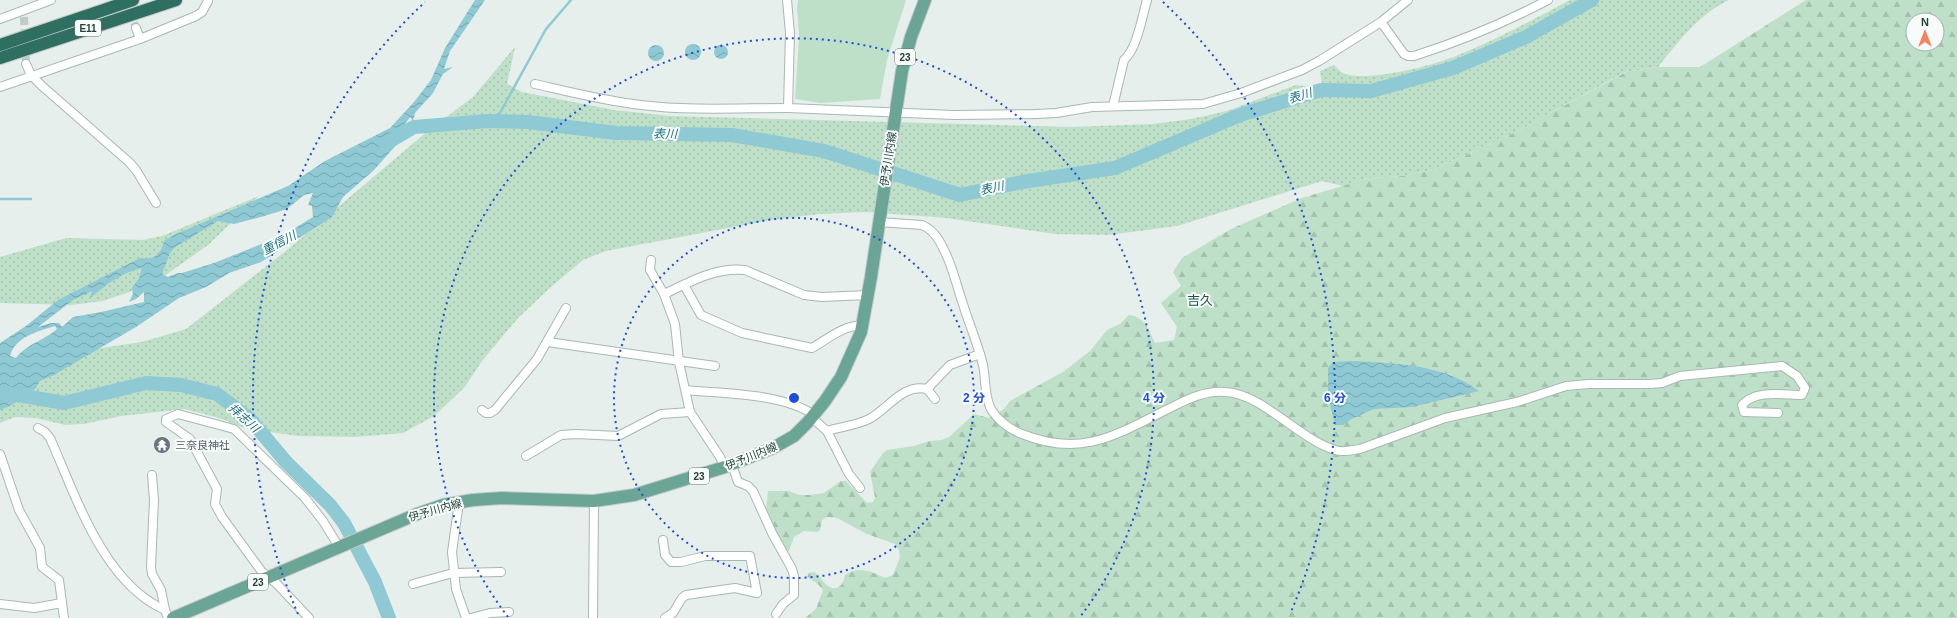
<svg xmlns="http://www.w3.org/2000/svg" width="1957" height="618" viewBox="0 0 1957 618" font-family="Arial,'Noto Sans JP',sans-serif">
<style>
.grass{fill:url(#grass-dots)}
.forest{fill:url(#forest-firs);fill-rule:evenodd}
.pitch{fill:#bfe0c8}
.water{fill:url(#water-waves);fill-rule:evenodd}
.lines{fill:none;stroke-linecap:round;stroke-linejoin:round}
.stream{stroke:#8ec9d4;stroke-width:2.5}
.river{stroke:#8ec9d4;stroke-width:14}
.minor-tunnel{stroke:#bfccc8;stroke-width:8;stroke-dasharray:8 4;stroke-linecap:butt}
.minor-casing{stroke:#a8b8b2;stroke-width:10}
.primary-casing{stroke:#c2cac8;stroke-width:14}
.motorway-casing{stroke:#c2cac8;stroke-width:14}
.minor{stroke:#fff;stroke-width:8}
.primary{stroke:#6aa596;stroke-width:12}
.motorway{stroke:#2f6f62;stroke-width:12}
.ring{fill:none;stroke:#1d4ed8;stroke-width:2;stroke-dasharray:2 4}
.labels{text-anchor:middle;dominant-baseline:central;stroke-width:4;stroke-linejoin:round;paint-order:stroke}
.shield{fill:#f7fbf9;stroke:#637a73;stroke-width:1}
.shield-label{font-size:10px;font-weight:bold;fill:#24423a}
.street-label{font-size:11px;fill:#24423a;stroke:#f7fbf9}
.worship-label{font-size:11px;fill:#5b616d;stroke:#f7fbf9;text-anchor:start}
.water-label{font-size:12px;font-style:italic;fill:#1c6f80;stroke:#f7fbf9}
.quarter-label{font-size:13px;fill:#1f5548;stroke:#f7fbf9}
.centre{fill:#1d4ed8;stroke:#f7fbf9;stroke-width:2}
.ring-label{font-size:12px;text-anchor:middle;font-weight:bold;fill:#1d4ed8;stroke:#f7fbf9;stroke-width:4;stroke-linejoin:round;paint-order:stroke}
</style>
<defs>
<pattern id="grass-dots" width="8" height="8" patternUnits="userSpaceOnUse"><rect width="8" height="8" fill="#bfe0c8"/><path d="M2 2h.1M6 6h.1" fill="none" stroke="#a4c1ad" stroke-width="1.8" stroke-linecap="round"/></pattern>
<pattern id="forest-firs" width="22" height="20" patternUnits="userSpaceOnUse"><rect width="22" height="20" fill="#bfe0c8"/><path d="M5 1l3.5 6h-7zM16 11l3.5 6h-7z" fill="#a4c1ad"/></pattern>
<pattern id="water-waves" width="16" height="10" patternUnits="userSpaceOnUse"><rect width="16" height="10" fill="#8ec9d4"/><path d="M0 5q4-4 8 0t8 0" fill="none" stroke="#74a5ad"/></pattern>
</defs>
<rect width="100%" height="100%" fill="#e6efeb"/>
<g class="grass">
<path d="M1570,0h159c-31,15 -50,41 -71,67l-33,5 -113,62 -79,36 -31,6 -33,2 -26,8 -21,-5 -145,45 -69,9 -53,-1 -108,-16 -80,-6 -47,2 -49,6 -165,31 -23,9 -31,26 -34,32 -36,43 -18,27 -30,28 -31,17 -48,4 -56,-1 -52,-7 -28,-11 -34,-9 -64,7 -37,8 -19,1 -29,-7 -21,-1 -15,6v-60l142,-21 44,-13 106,-83 137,-116 44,-33 42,-50 -8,37 15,8 92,18 56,6 402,11 81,-3 38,-5 36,-8 69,-26 16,2 10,-3 -2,-13 14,-6c5,5 8,9 15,10 25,5 83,-9 107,-19 39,-16 77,-36 114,-56z"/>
<path d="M259,196l-51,49 -55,39 -50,17 -31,4 -72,-2v-46l66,-19 77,2 19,-4z"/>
</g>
<path class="forest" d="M1806,0h151v618h-1152l11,-9 7,-19 -6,-7 -10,-6 2,-4 5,-1c6,4 9,10 14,14 10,7 16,-3 17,-11 14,-10 27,-3 40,3l8,-3 7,-18 -1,-7 -4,-6 -28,-10 -30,-16 -10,-1 -5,3 -2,10 -3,2 -13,-1 -10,6 -5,14h-3l-14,-23 -6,-18 2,-19h21l10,4h11l14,-2 17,-12h5l21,22 6,-1 2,-4 -5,-26 13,-19 4,-3 27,-4 15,-5 12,-1 8,-3 25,-23 15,4 4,-2 11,-7 6,-8 53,-29 27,-21 17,-21 13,-6 9,-9c16,2 20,15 26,28l19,-3 3,-13 -16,-24 20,-17 -8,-14 9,-14 49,-29 71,-31 67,-20 33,-2 31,-6 79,-36 114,-62 32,-5h42zM1913,20h24v24h-24z"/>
<path class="pitch" d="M798,0h108l-19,60 -7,39 -59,4 -26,-4 4,-62 -2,-30z"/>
<g class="water">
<path d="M475,0h10l-35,51 -6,18 9,-2 -10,7 -10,19 -18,20 -2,8 -3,-4 -7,10 -5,16 -24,27 -31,27 -11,20 -71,45 -32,11 -23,14 -27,11 -43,29 -82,48 -14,6 -5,8 -23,16 -12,5v-67l26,-17 32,-26 82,-42c14,2 21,-3 24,-17l10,-6 114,-49 37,-25 65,-33 24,-26 17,-22 14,-32zM313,193l-5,12 4,1 1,11 -31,19 -68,27 -32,10h-4l-10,4 -6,-3 8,-21 4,-5 44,-27 16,3 27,-7 26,-8 17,-14zM142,268l-3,10 -7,10 1,6 -4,8 7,-3 8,-7v10l-43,10 -28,5 -11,10 -3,-4h-8l-13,4 35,-27 19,-9 -2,7c16,-13 32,-26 52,-30zM55,326l2,3c-12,11 -32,16 -41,29l-6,-2c5,-19 28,-25 45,-30z"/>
<circle cx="693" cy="52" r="8"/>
<circle cx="721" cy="52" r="7"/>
<circle cx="656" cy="53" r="8"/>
<path d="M1351,361c42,2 93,3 128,30l-67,16 -38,2 -21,9 -10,7h-8l-7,-29v-28l5,-6z"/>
</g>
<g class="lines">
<g class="stream">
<path d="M487,121l13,-8 46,-84 25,-29"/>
<path d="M0,199h31"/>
</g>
<g class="river">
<path d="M385,144l29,-17 73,-6 41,1 88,11 116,2 92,16 136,44 62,-13 93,-14 125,-53 81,-25 50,1 82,-23 73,-31 66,-37"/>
<path d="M7,393l57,10 82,-20 35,2 36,9 33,25 36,43 44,43 14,18 31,59 14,36"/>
</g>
<g class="minor-tunnel">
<path d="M126,0l10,28"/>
<path d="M24,17l2,47"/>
</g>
<g class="minor-casing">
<g id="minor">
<path d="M787,0l3,33 -2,75 166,7 82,-1 20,-1 36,-6 111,-3 38,-11 61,-23 17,-9 62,-39 27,-22"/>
<path d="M0,19l51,-19"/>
<path d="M1381,22l23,32 4,2h6c47,-15 90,-33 134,-56"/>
<path d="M136,28l4,11"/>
<path d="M26,64l5,11 11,11 87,76 7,8 20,33"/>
<path d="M535,84c35,8 70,17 106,21 48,6 98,3 147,3"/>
<path d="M0,87l140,-48 56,-23 6,-4 6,-11"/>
<path d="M1113,106l11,-46c13,-11 18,-43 23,-60"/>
<path d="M878,222l44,3c12,5 18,16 23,27 8,16 12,35 18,52 6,20 15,40 20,61 3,14 1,28 7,42 5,11 20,23 32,27 62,25 97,-1 152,-28 16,-8 33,-16 52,-14 36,2 73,47 109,58 8,3 17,0 25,-1l85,-31 72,-16 49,-16 23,-2h61l12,-1 18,-7 102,-10 15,10 8,12 -3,7c-19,0 -46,-6 -60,10l2,7 34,1"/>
<path d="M651,260l-1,10 14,24 11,30 4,38 11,50 30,45 5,10"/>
<path d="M684,285l17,30 41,18 70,15c14,-8 33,-24 50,-22"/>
<path d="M664,294c26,-12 51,-27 81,-24l59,25 18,2 46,-2"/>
<path d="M548,342l167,24"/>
<path d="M927,389l23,-24 30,-11"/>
<path d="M686,390c39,4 96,3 128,25"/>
<path d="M482,410l4,3h4l5,-3 42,-51 29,-51"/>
<path d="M812,418l15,13 22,43 11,14"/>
<path d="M38,428l7,4 5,6c26,58 53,145 115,172l3,8"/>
<path d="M827,431c14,-4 30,-6 42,-12 19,-10 34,-36 58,-30l8,10"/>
<path d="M0,454l19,56 21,38 2,19 17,13 5,38"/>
<path d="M526,456l35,-21 15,-1 42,2 43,-22 29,-2"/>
<path d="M732,465l6,17 10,4 5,5 19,42 20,36 2,7v19l-11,9 -7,10"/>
<path d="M152,475l2,25 -3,67 1,7 9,16 4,20"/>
<path d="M459,502l-7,50 4,37 10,29"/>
<path d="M663,540l2,15 6,7h10l24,-6h45l7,37 -22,-5 -49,7 -4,3 -9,15 -8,5"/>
<path d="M413,584l40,-11 48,-1"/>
<path d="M0,604l34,4 28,-5"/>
<path d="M309,618l-33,-35 -14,-11 -40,-55 -7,-13 2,-15 -27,-50 -24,-17v-3l12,-5 56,15 71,69 18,23 16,26"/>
<path d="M471,618l19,-5 19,-1"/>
<path d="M593,618l1,-117"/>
</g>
</g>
<g class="primary-casing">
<path id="primary" d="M173,618l244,-104 26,-9 30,-5 29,-2 92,3 40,-6 91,-28 48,-19 21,-12 14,-14 17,-21 16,-24 20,-45 10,-55 31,-206 9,-34 14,-37"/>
</g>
<g class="motorway-casing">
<g id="motorway">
<path d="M0,45l133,-45"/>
<path d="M0,58l176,-58"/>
</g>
</g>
<use href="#minor" class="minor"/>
<use href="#primary" class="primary"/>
<use href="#motorway" class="motorway"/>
</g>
<g class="ring">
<circle cx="794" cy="398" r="180"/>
<path d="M508 617A360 360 0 1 1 1080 617"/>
<path d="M298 614A541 541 0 0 1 425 2M1163 2A541 541 0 0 1 1290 614"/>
</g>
<defs>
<g id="temple-disc" transform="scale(0.9)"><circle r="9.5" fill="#6b7280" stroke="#f7fbf9"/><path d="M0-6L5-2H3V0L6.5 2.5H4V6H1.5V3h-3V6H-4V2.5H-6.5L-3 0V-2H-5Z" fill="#fff"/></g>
</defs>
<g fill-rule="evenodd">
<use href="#temple-disc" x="162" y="445"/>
</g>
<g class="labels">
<g class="shield">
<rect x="75" y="20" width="26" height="16" rx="3"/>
<rect x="895" y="49" width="20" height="16" rx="3"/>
<rect x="689" y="468" width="20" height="16" rx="3"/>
<rect x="248" y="574" width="20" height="16" rx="3"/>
</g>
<g class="shield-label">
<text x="88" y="28">E11</text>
<text x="905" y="57">23</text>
<text x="699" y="476">23</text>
<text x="258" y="582">23</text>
</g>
<g class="street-label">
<text transform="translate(888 159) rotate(-81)">伊予川内線</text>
<text transform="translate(751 456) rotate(-22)">伊予川内線</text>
<text transform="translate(435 510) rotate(-16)">伊予川内線</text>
</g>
<g class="worship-label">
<text x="175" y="445">三奈良神社</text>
</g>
<g class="water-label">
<text transform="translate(1300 96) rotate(-17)">表川</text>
<text transform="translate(665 134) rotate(1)">表川</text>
<text transform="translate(992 188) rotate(-12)">表川</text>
<text transform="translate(279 243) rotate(-28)">重信川</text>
<text transform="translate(244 418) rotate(42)">拝志川</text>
</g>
<g class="quarter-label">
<text x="1200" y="300">吉久</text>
</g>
</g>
<circle cx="794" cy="398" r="6" class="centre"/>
<g class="ring-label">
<text x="974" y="402">2 分</text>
<text x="1154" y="402">4 分</text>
<text x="1335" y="402">6 分</text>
</g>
<g transform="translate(1925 32)"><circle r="19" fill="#f7fbf9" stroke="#a3b1ad"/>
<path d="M0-3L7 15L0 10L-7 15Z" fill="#f4845f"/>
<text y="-6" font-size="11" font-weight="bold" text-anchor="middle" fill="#24423a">N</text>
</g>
</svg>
